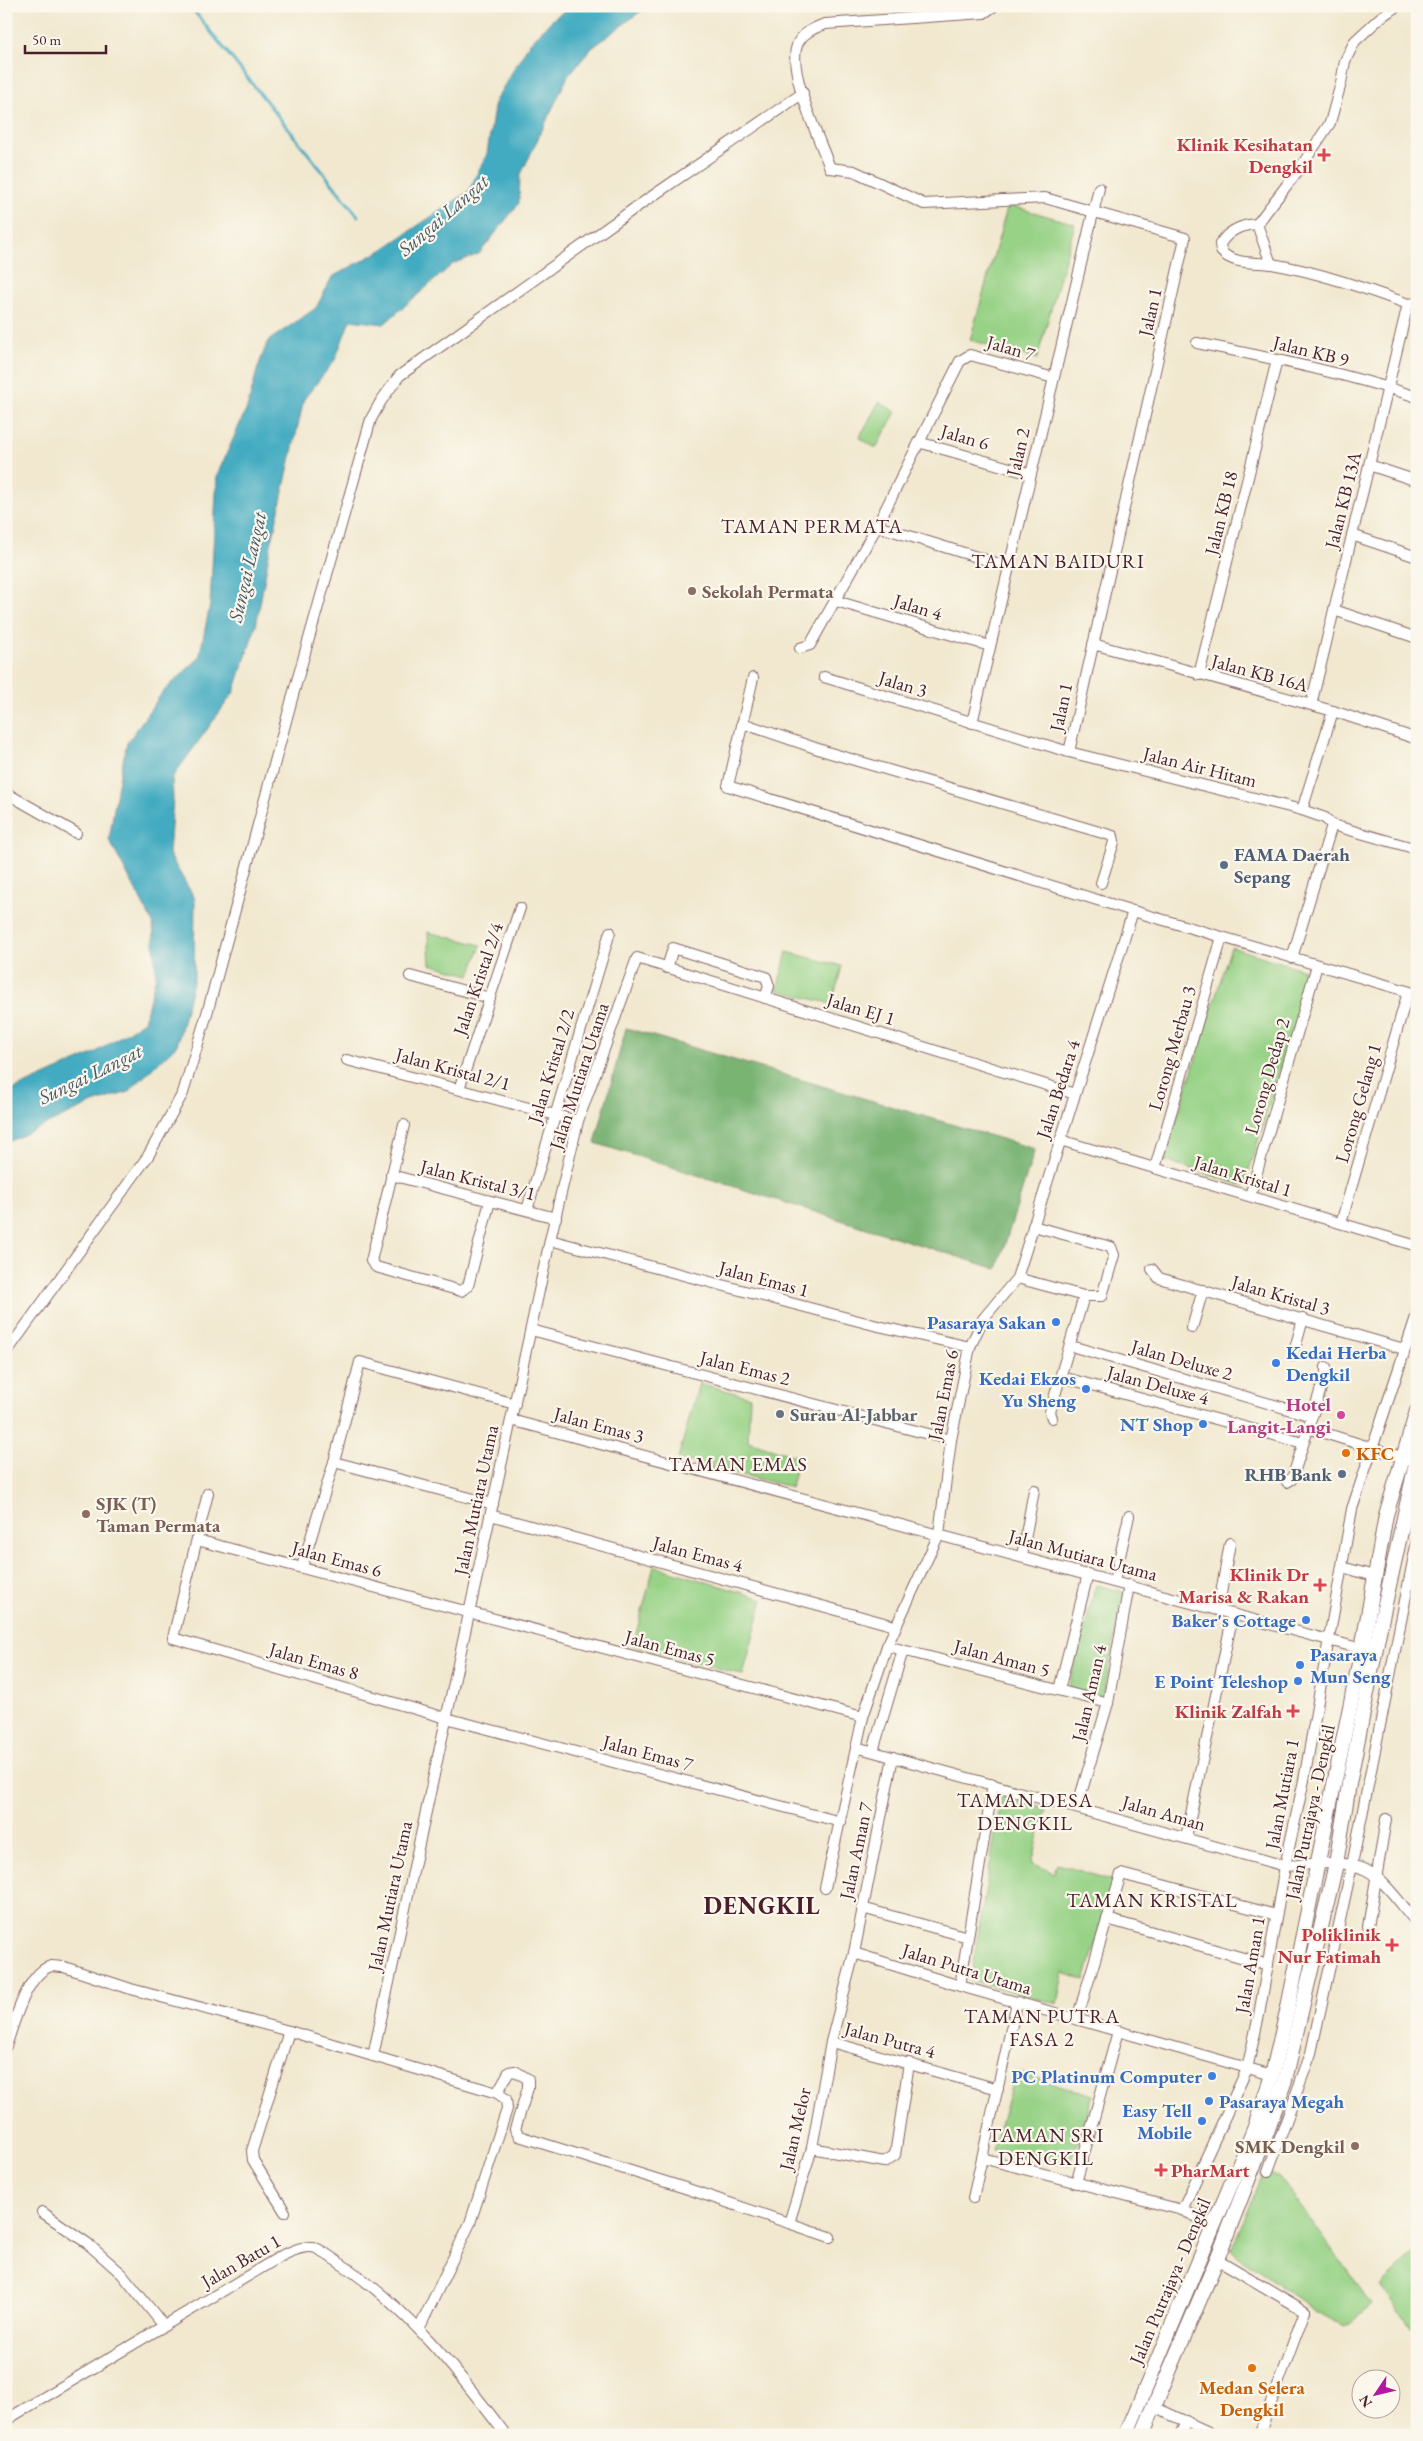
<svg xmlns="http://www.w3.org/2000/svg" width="1423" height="2441" viewBox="0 0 1423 2441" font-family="'EB Garamond',serif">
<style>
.green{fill:#97d286;stroke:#707858}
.forest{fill:#79b473;stroke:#626a4f}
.water{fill:#42abc1;stroke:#466576}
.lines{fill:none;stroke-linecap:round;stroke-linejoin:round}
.stream{stroke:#42abc1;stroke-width:3}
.minor-casing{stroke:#846564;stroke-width:12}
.secondary-casing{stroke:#846564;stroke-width:16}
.minor{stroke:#fff;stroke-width:10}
.secondary{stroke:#fff;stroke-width:14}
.health-dot{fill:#e0444e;stroke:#fbf7ec;stroke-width:2}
.education-dot{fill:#8d6e63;stroke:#fbf7ec;stroke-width:2}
.service-dot{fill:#5c6f8a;stroke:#fbf7ec;stroke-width:2}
.shop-dot{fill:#3f7fe0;stroke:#fbf7ec;stroke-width:2}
.worship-dot{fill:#6b7280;stroke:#fbf7ec;stroke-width:2}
.hotel-dot{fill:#d1479c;stroke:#fbf7ec;stroke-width:2}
.food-dot{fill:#e8710a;stroke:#fbf7ec;stroke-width:2}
.labels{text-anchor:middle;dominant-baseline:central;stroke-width:4.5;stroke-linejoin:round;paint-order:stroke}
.health-label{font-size:19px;font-weight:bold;fill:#be3a42;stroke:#fbf7ec;text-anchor:end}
.street-label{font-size:19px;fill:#4a1f2b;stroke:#fbf7ec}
.education-label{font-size:19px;font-weight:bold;fill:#785e54;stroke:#fbf7ec;text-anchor:start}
.service-label{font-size:19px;font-weight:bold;fill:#4e5e75;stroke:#fbf7ec;text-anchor:start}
.shop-label{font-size:19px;font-weight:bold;fill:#366cbe;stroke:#fbf7ec;text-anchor:end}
.hotel-label{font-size:19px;font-weight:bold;fill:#b23c85;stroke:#fbf7ec;text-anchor:end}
.worship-label{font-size:19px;font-weight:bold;fill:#5b616d;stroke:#fbf7ec;text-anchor:start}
.food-label{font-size:19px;font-weight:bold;fill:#c56008;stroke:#fbf7ec;text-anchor:start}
.water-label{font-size:20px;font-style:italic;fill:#475767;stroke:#fbf7ec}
.neighbourhood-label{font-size:20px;letter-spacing:1px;fill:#4a1f2b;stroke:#fbf7ec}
.district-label{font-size:24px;font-weight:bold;letter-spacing:1px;fill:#4a1f2b;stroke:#fbf7ec}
</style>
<rect width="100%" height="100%" fill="#fbf7ec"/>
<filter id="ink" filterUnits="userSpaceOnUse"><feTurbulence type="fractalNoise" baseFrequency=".02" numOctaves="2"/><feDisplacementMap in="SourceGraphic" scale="10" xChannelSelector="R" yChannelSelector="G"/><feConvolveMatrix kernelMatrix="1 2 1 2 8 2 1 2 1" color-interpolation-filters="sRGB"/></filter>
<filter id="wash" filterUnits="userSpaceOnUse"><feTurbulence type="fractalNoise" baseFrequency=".0096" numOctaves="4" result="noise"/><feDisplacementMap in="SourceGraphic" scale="20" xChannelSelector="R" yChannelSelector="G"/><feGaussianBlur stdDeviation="1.12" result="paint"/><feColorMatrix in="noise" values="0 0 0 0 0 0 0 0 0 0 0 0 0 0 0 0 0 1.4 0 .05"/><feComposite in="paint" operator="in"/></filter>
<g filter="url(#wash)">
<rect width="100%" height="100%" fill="#f1e8cf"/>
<g class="green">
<path d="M1008,205l67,19 -38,135 -67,-19z"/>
<path d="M879,402l17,10 -20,36 -17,-10z"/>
<path d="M428,932l53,13 -11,30 -40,-11z"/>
<path d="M1231,947l80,25 -67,214 -80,-26z"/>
<path d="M787,952l55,14 -10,38 -55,-14z"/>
<path d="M699,1383l51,14 -2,44 50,16 -7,30 -113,-28z"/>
<path d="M654,1566l109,33 -20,76 -110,-30z"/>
<path d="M1096,1585l28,7 -21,105 -35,-9z"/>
<path d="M1002,1795l44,14 -14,54 22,10 3,-9 57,17 -29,99 -22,-7 -6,31 -87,-24z"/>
<path d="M1015,2072l78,23 -24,71 -76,-15z"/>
<path d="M1264,2169l16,9 92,127 -26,21 -30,-14 -85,-61z"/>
<path d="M1417,2251v83l-37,-48z"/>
</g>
<path class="forest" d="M626,1028l409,121 -38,120 -402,-126z"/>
<path class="water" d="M572,6h83l-14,5 -49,37 -24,28 -48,100 -1,27 -40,51 -26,10 -69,60 -34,-4 -15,40 -31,39 -35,155 -13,72 -22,66 -62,86 1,20 -4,56 26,45 -1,79 -17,67 -49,47 -35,11 -87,40v-50l87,-39 51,-33 12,-45 -3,-53 -44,-83 9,-56 9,-41 35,-50 37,-35 11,-53 7,-130 30,-67 11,-41 10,-26 48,-33 16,-31 48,-26 88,-59 19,-38 8,-53 34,-57 24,-25z"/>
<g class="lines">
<path class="stream" d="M190,6l168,210"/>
</g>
</g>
<g filter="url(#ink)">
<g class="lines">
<g class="minor-casing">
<g id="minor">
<path d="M994,6l-10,7 -159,11c-11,4 -23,9 -28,21 -10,27 23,95 33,123l24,3 70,33 121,-6 140,40 -116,514"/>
<path d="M1257,224c-16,1 -28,6 -37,20l1,7c11,14 36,11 51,13 46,8 92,24 136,40l9,-1"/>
<path d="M1271,264l-14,-40 43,-56 30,-45 11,-40 4,-22 10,-20 26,-24 16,-11"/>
<path d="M1197,343c73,15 148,30 220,54"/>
<path d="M918,442l113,32"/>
<path d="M1369,465l48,16"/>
<path d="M877,526l132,41"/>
<path d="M1352,535l65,22"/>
<path d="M836,601l154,45"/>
<path d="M1334,610l83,28"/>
<path d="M1093,644l240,67 84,28"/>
<path d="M800,648l10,-3 67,-119 83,-165 10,-6 84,23"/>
<path d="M1199,675l78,-315"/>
<path d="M824,677l245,75 233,58 23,8 7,7 85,24"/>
<path d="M753,678l-25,108 405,125 284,83"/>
<path d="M1311,705l97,-401"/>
<path d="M742,723l85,29 286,84 1,6 -13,41"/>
<path d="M972,723l127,-535"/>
<path d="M6,793l70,40"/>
<path d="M1302,810l31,-99"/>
<path d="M1292,958l40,-133"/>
<path d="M667,968l6,-20 93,29 3,9 -4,12"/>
<path d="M410,976l80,22"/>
<path d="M347,1060l231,61"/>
<path d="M459,1089l61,-181"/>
<path d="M404,1125l-33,136 5,6 85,24 7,-5 22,-85"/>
<path d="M1060,1140l357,106"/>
<path d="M1155,1168l67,-231"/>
<path d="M391,1175l165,43"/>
<path d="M1250,1196l67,-231"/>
<path d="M527,1210l83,-278"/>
<path d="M1341,1223l67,-231"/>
<path d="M550,1240l324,85 96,22"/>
<path d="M1152,1269l7,9 245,71"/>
<path d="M1017,1278l67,18h18l12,-41 -3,-8 -78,-21"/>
<path d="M1192,1328l11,-38"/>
<path d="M531,1330l420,110"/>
<path d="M1071,1346l241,70"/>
<path d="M6,1353l142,-197 35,-63 25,-83 85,-315 78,-276 10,-18 18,-25 236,-168 168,-115"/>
<path d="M1293,1356l10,-37"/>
<path d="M1062,1377l241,66"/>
<path d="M1052,1418l-2,-6 34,-116"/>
<path d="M511,1420l851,229"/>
<path d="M1308,1428l100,31"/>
<path d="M334,1462l159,42"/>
<path d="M1287,1482l5,-3 34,-106v-6"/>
<path d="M208,1493l-35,145 273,80 395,104"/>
<path d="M490,1515l405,111"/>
<path d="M197,1540l666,177"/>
<path d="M1022,1556l12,-66"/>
<path d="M302,1567l32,-105 26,-100 155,42"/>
<path d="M1342,1567l32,9"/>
<path d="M1114,1582l15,-66"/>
<path d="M1218,1610l12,-67"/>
<path d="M887,1646l221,57"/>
<path d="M1059,1690l29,-116"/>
<path d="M856,1747l429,119c24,-1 58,-8 81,4 18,9 37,37 51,53"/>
<path d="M873,1751l30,-101"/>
<path d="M1077,1807l31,-104 21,-118"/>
<path d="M1186,1838l47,-224"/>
<path d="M825,1888l38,-171 24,-71 52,-112 12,-94 19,-93 13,-28 34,-41 116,-367"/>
<path d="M862,1908l106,29"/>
<path d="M1107,1919l161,46"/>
<path d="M1368,1927l18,-108"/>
<path d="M854,1953l106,33 312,89"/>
<path d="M960,1986l33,-202"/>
<path d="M1077,2019l44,-145 155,41"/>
<path d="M831,2042l167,47"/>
<path d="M6,2046c8,-22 21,-75 46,-80 3,0 8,1 12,1l67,22 158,42 208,62 9,6 1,10 -37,114 -51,106"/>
<path d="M373,2056l177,-816 28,-119 59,-163 438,136"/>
<path d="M497,2093l12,-21 6,-1 13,8v9l-13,41 4,7 166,52 145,49"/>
<path d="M812,2148l72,14 11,-7 14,-92"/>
<path d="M982,2158l200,52 32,15"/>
<path d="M1268,2171l43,-118 41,-188 65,-324"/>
<path d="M1076,2183l42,-152"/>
<path d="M973,2198l44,-196"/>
<path d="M1182,2210l65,-141 12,-54 26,-149 19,-86 48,-271 65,-195"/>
<path d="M42,2212l45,31 35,31 42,52"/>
<path d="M285,2212l-32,-52 -1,-9 37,-120"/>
<path d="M789,2223l23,-75 19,-106 23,-89 39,-196"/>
<path d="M1217,2259l88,52 -46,124"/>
<path d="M1154,2407l61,28"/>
<path d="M6,2420l277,-165c10,-4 18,-9 29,-8 7,1 17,9 23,13 70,44 122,110 171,175"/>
<path d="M1180,2435l6,-14"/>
</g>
</g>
<g class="secondary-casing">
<g id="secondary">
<path d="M1126,2435l129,-308 17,-52 16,-68 74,-358 24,-134 31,-104"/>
<path d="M1142,2435l75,-176 50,-127 18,-52 51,-216 13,-80 32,-162 36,-163"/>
</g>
</g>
<use href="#minor" class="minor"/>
<use href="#secondary" class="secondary"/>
</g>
</g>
<g class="health-dot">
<path d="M1321.5 147.5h5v5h5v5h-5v5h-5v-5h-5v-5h5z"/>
<path d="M1317.5 1577.5h5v5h5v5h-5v5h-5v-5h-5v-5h5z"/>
<path d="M1290.5 1703.5h5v5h5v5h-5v5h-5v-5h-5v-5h5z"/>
<path d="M1389.5 1937.5h5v5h5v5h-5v5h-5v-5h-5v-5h5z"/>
<path d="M1158.5 2162.5h5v5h5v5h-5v5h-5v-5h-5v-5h5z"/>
</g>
<g class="education-dot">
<circle cx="692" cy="591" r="5"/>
<circle cx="86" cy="1514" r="5"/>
<circle cx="1355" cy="2146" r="5"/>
</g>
<g class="service-dot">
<circle cx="1224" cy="865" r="5"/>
<circle cx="1342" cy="1474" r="5"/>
</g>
<g class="shop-dot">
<circle cx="1056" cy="1322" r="5"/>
<circle cx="1276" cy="1363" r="5"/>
<circle cx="1086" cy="1389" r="5"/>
<circle cx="1203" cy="1424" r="5"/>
<circle cx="1306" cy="1620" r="5"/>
<circle cx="1300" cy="1665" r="5"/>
<circle cx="1298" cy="1681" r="5"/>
<circle cx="1212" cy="2076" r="5"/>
<circle cx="1209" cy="2101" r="5"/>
<circle cx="1202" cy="2121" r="5"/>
</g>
<circle class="worship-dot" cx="780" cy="1414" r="5"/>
<circle class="hotel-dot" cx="1341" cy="1415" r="5"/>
<g class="food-dot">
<circle cx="1346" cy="1453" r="5"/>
<circle cx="1252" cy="2368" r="5"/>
</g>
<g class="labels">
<g class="health-label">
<text x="1313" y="144">Klinik Kesihatan<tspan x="1313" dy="22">Dengkil</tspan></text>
<text x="1309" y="1574">Klinik Dr<tspan x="1309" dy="22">Marisa &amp; Rakan</tspan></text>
<text x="1282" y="1711">Klinik Zalfah</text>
<text x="1381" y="1934">Poliklinik<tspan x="1381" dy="22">Nur Fatimah</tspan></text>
<text x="1171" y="2170" text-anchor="start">PharMart</text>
</g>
<g class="street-label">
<text transform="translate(1150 312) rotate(-77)">Jalan 1</text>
<text transform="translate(1011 348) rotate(16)">Jalan 7</text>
<text transform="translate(1311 351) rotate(14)">Jalan KB 9</text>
<text transform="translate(965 437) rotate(16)">Jalan 6</text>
<text transform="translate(1018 452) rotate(-77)">Jalan 2</text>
<text transform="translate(1343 500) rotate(-76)">Jalan KB 13A</text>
<text transform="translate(1221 513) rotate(-76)">Jalan KB 18</text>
<text transform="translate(918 607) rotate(17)">Jalan 4</text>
<text transform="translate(1260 673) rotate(15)">Jalan KB 16A</text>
<text transform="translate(903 684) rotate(17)">Jalan 3</text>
<text transform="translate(1061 707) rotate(-78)">Jalan 1</text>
<text transform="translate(1200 767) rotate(14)">Jalan Air Hitam</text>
<text transform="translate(478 979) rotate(-71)">Jalan Kristal 2/4</text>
<text transform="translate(861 1009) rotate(17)">Jalan EJ 1</text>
<text transform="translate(1172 1048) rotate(-74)">Lorong Merbau 3</text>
<text transform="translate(551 1066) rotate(-73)">Jalan Kristal 2/2</text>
<text transform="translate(453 1069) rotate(15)">Jalan Kristal 2/1</text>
<text transform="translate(579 1076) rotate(-72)">Jalan Mutiara Utama</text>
<text transform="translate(1267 1076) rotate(-74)">Lorong Dedap 2</text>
<text transform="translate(1058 1089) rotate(-72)">Jalan Bedara 4</text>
<text transform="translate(1358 1103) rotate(-74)">Lorong Gelang 1</text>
<text transform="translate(1243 1176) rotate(17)">Jalan Kristal 1</text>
<text transform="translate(478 1180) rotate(14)">Jalan Kristal 3/1</text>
<text transform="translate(764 1279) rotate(15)">Jalan Emas 1</text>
<text transform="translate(1281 1295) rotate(16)">Jalan Kristal 3</text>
<text transform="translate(1182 1360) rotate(16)">Jalan Deluxe 2</text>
<text transform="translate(745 1368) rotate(14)">Jalan Emas 2</text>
<text transform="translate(1158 1385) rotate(15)">Jalan Deluxe 4</text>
<text transform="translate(943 1395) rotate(-79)">Jalan Emas 6</text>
<text transform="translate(599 1425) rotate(15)">Jalan Emas 3</text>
<text transform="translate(476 1500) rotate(-78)">Jalan Mutiara Utama</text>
<text transform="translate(698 1554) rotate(15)">Jalan Emas 4</text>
<text transform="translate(1083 1555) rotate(15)">Jalan Mutiara Utama</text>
<text transform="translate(337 1559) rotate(15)">Jalan Emas 6</text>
<text transform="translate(670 1648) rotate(15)">Jalan Emas 5</text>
<text transform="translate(1002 1658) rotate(15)">Jalan Aman 5</text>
<text transform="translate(314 1661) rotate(16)">Jalan Emas 8</text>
<text transform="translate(1089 1693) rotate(-77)">Jalan Aman 4</text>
<text transform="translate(648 1753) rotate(15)">Jalan Emas 7</text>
<text transform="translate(1282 1794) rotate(-79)">Jalan Mutiara 1</text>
<text transform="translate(1310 1812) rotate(-78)">Jalan Putrajaya - Dengkil</text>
<text transform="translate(1164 1813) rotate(16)">Jalan Aman</text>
<text transform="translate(856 1851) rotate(-78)">Jalan Aman 7</text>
<text transform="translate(390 1896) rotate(-78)">Jalan Mutiara Utama</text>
<text transform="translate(1250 1965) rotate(-80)">Jalan Aman 1</text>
<text transform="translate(967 1969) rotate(17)">Jalan Putra Utama</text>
<text transform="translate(890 2040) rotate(15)">Jalan Putra 4</text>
<text transform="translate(795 2129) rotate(-77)">Jalan Melor</text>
<text transform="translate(241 2261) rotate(-30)">Jalan Batu 1</text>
<text transform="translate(1170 2281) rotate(-67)">Jalan Putrajaya - Dengkil</text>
</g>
<g class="education-label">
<text x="702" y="591">Sekolah Permata</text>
<text x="96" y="1503">SJK (T)<tspan x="96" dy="22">Taman Permata</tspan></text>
<text x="1345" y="2146" text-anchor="end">SMK Dengkil</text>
</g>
<g class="service-label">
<text x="1234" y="854">FAMA Daerah<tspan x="1234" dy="22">Sepang</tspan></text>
<text x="1332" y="1474" text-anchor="end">RHB Bank</text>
</g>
<g class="shop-label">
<text x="1046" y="1322">Pasaraya Sakan</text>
<text x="1286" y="1352" text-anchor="start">Kedai Herba<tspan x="1286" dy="22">Dengkil</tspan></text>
<text x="1076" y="1378">Kedai Ekzos<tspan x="1076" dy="22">Yu Sheng</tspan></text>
<text x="1193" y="1424">NT Shop</text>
<text x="1296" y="1620">Baker's Cottage</text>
<text x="1310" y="1654" text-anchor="start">Pasaraya<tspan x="1310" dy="22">Mun Seng</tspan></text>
<text x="1288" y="1681">E Point Teleshop</text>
<text x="1202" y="2076">PC Platinum Computer</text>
<text x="1219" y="2101" text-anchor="start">Pasaraya Megah</text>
<text x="1192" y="2110">Easy Tell<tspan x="1192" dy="22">Mobile</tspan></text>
</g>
<g class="hotel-label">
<text x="1331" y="1404">Hotel<tspan x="1331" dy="22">Langit-Langi</tspan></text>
</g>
<g class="worship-label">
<text x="790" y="1414">Surau Al-Jabbar</text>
</g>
<g class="food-label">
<text x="1356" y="1453">KFC</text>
<text x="1252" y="2387" text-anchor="middle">Medan Selera<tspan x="1252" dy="22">Dengkil</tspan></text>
</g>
<g class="water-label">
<text transform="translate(443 215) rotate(-41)">Sungai Langat</text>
<text transform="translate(247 567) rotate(-77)">Sungai Langat</text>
<text transform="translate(90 1074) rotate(-26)">Sungai Langat</text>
</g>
<g class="neighbourhood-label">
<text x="812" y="526">TAMAN PERMATA</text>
<text x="1058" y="561">TAMAN BAIDURI</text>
<text x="738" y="1464">TAMAN EMAS</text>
<text x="1025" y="1800">TAMAN DESA<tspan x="1025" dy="23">DENGKIL</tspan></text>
<text x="1152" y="1900">TAMAN KRISTAL</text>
<text x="1042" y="2016">TAMAN PUTRA<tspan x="1042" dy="23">FASA 2</tspan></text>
<text x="1046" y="2135">TAMAN SRI<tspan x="1046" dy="23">DENGKIL</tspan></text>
</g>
<g class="district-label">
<text x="762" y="1905">DENGKIL</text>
</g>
</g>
<rect width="1423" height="2441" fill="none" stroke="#fbf7ec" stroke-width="25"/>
<g transform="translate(1376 2394) rotate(235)"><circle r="24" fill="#fbf7ec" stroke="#b4a19f"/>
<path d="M0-4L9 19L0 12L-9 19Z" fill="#b5179e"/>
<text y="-8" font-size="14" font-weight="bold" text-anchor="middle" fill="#4a1f2b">N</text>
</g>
<path d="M25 45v8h81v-8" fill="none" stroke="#4a1f2b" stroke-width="2.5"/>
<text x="32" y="45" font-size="15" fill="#4a1f2b" stroke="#fbf7ec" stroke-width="4" paint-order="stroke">50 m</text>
</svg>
